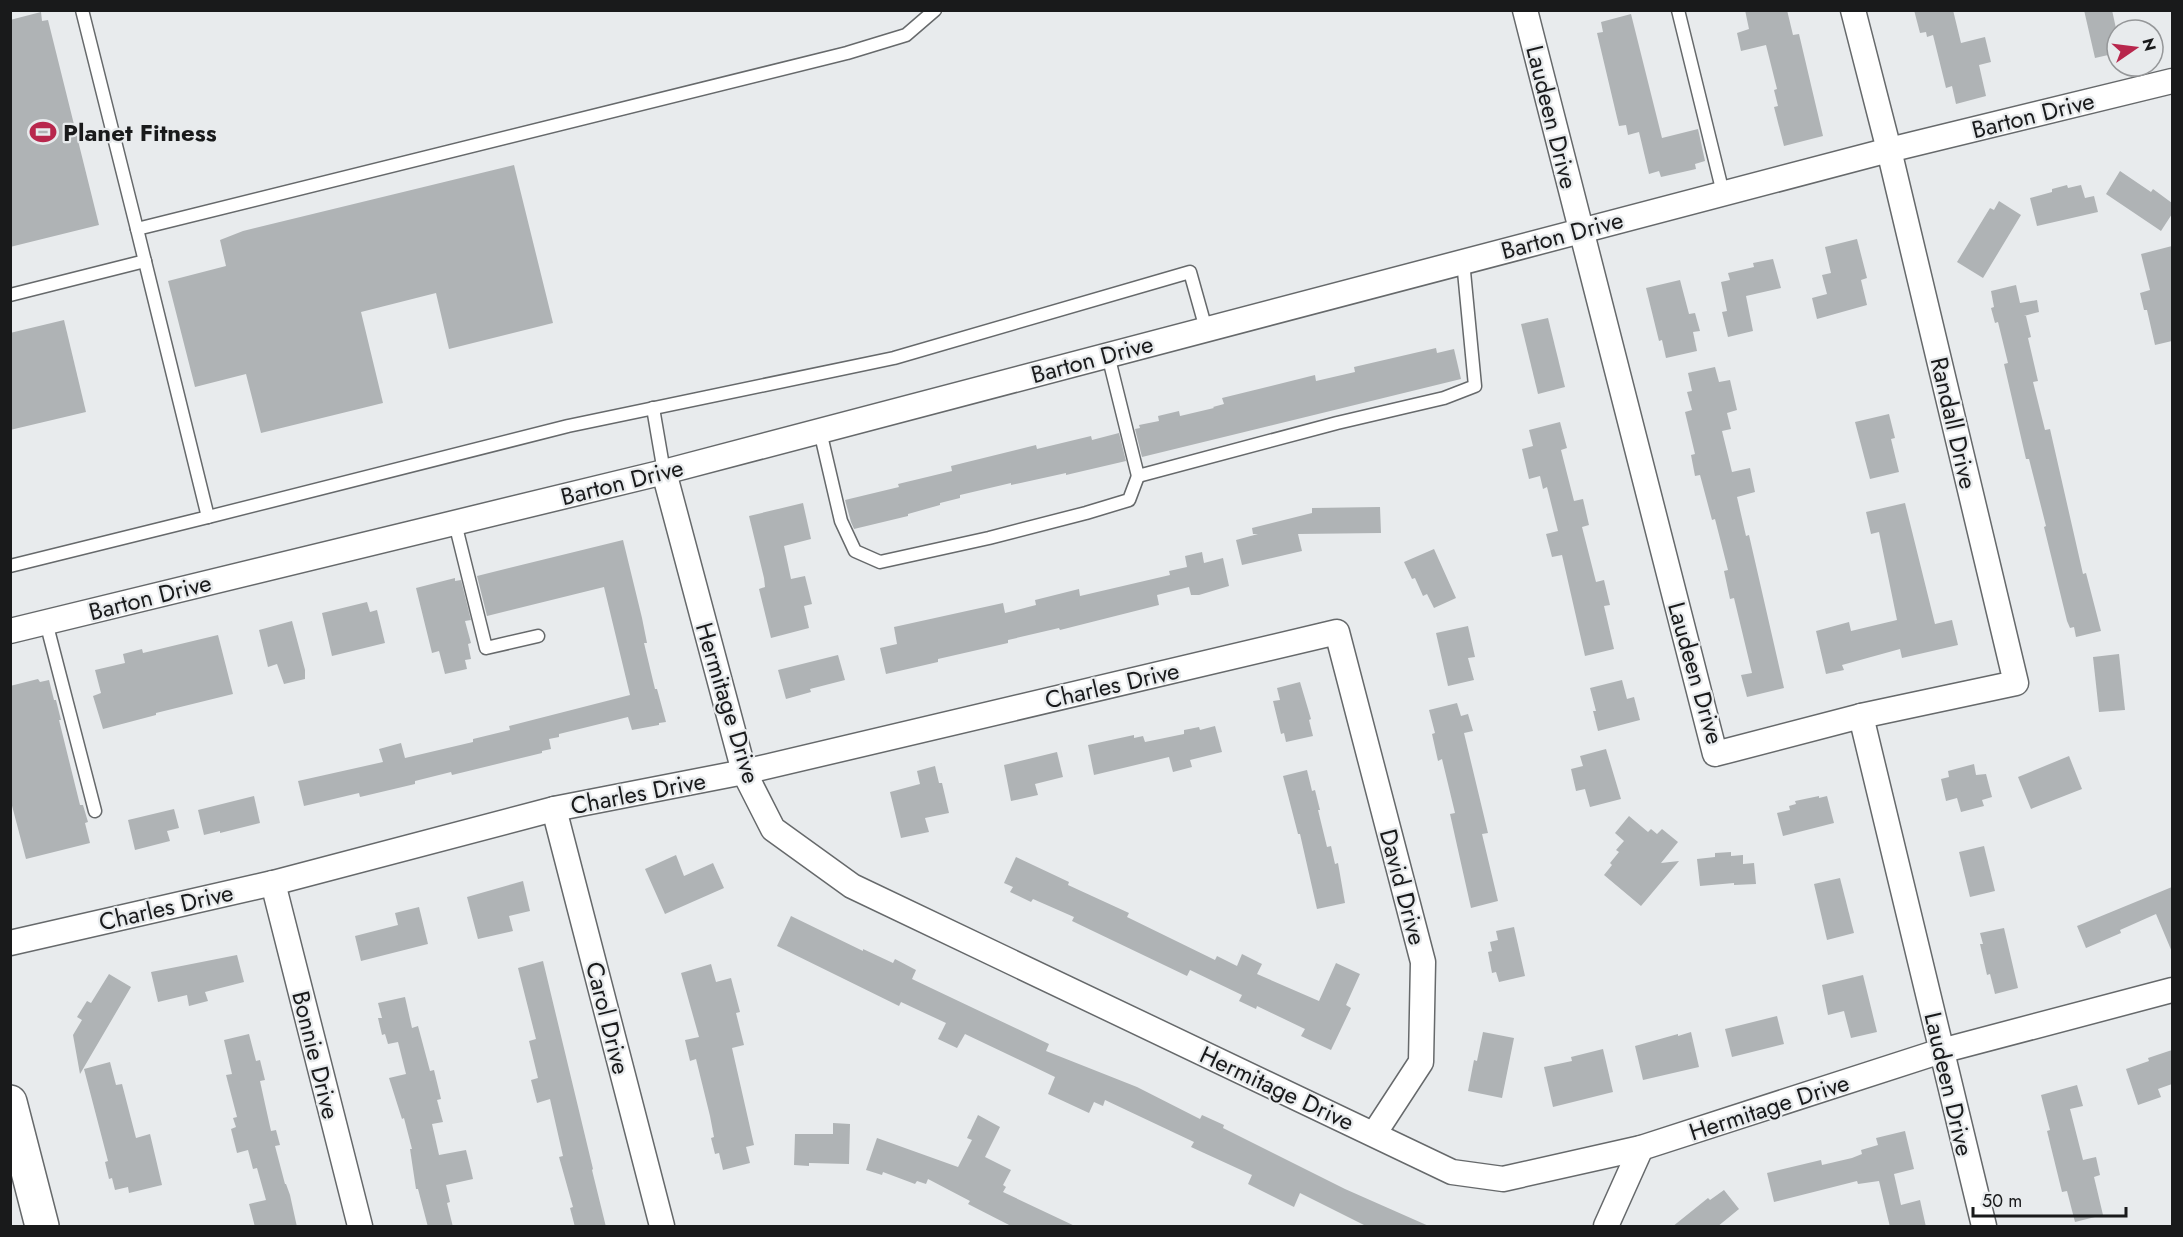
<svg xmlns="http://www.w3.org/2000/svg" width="2183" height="1237" viewBox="0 0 2183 1237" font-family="Jost,sans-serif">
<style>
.building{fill:#afb3b5}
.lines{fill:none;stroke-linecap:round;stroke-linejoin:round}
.lane-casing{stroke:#66696b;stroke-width:15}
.street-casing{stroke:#66696b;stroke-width:27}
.secondary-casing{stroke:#66696b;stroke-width:36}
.lane{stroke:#fff;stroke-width:12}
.street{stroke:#fff;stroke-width:24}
.secondary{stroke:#fff;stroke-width:33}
.labels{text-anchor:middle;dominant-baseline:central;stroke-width:4.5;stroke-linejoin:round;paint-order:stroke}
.street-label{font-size:24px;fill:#191a1b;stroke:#e8ebed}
.poi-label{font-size:24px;font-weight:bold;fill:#191a1b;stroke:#e8ebed;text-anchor:start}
</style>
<rect width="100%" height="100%" fill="#e8ebed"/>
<g class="building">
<path d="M1745,10h42l6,25 6,-1 24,102 -39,10 -10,-39 4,-1 -4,-16 3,-1 -11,-44 -25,6 -4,-18 12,-4z"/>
<path d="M1914,10h39l8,33 24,-6 6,25 -12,3 7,31 -30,8 -4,-18 -6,2 -13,-53 -6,2 -1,-5 -6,1z"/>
<path d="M2084,10h28l5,23v20l-22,5z"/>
<path d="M41,12l1,9 6,-1 51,205 -89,22v-227z"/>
<path d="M1631,14l31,124 36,-9 7,32 -10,3 1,5 -35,8 -2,-6 -10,3 -10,-42 -11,3 -2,-10 -7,1 -22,-93 6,-1 -2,-10z"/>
<path d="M514,165l39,158 -104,26 -13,-56 -75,19 22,91 -122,30 -15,-59 -51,13 -27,-106 58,-15 -6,-26 23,-9z"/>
<path d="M2120,171l31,21 2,-3 19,14v11l-11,17 -55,-37z"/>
<path d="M2067,185l1,3 13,-3 4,13 9,-2 4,16 -61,14 -7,-28 22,-6v-3z"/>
<path d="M1999,201l22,14 -38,63 -26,-16 33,-54 4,2z"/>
<path d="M1857,239l10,39 -6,2 6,25 -50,14 -5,-21 15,-4 -5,-19 9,-2 -6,-26z"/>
<path d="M2172,246v95l-17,4 -8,-35h-3l-4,-17 10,-3 -9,-36z"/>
<path d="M1773,259l8,29 -35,8 7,35 -25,6 -6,-25 5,-1 -6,-29 9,-2 -2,-7 26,-6 -1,-4z"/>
<path d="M1680,280l9,34 6,-1 5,18 -7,1 4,19 -31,7 -4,-18 -3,1 -13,-53z"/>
<path d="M2016,285l4,18 17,-3 2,12 -15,4h2l5,21 -3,1 10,43 -5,1 12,48 5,-1 33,145 3,-1 15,58 -25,6 -2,-10 -4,1 -3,-7 -23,-94 2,-1 -17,-67h-3l-22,-95 4,-1 -10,-41 -3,1 -4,-15 3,-1 -3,-16z"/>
<path d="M1548,318l17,69 -27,7 -17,-70z"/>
<path d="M64,320l22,92 -76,18v-97z"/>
<path d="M1436,348l1,5 17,-4 7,30 -319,78 -7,-28 5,-1 -1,-3 20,-4 -1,-5 21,-5 1,5 34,-8 -1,-1 11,-3 -2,-6 93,-23 1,6 39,-9 -1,-5z"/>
<path d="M1715,367l4,15 11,-2 7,30 -10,3 4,16 -9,2 10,41 18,-4 5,24 -18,5 9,39 3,-1 35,153 -37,9 -6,-22 11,-2 -18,-75 -4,1 -6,-28 4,-1 -13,-51 -3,1 -12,-45 -5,1 -4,-21 4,-1 -10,-42 7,-2 -5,-18 5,-1 -4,-18z"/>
<path d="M1889,414l6,24 -4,1 8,33 -29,7 -15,-57z"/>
<path d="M1560,422l7,26 -6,2 13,51 9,-2 6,26 -7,2 14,55 8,-2 6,25 -6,1 10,43 -29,7 -23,-101 -10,2 -6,-23 12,-3 -11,-44 -4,2 -3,-13 -11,3 -7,-30 11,-3 -4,-16z"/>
<path d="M1119,433l7,28 -60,14v-2l-55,12v-2l-51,12v3l-20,5v2l-32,9v2l-54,13 -3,-7 -6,-22 54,-13 -1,-3 54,-13 -1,-5 85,-21 1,4 54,-13 1,4z"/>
<path d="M803,503l8,36 -27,7 7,33 14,-3 7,28 -8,2 5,22 -38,10 -12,-49 6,-2 -1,-9 -15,-62z"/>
<path d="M1905,503l30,121 17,-4 6,25 -56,13 -2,-9 -58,16 2,5 -18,4 -10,-43 33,-9 2,9 46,-11 -18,-88 -8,2 -5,-22z"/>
<path d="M1380,507l1,26 -83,1 4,17 -60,14 -6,-25 22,-6h-5l-1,-6 60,-15v-5z"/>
<path d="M623,540l19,78 5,25h-3l11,46h2l9,33 -7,1v2l-27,5 -4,-13 -69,17v3l-10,2 2,10 -9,2v2l-90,22 -1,-3 -36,9v3l-55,13 -1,-4 -55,13 -6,-25 85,-19 -4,-13 22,-6 4,15 68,-16v-3l37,-9 -1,-4 121,-31 -26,-108 -117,29 -10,-40z"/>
<path d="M1434,549l22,49 -22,10 -7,-14 -4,2 -8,-18 -3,1 -8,-17z"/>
<path d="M1202,552l2,11 19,-5 6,28 -30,9h-8l-2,-8 -32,8 2,10 -99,25 -1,-2 -51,12v3l-70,16v3l-52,12 -6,-26 17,-4 -3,-17 109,-24 2,10 31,-8 -1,-5 44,-11 1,7 90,-21 -1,-4 18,-4 -2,-11z"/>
<path d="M455,578v3l6,-1 10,40 -6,1 6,22 -3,1 3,15 -6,1 2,9 -22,5 -6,-23 -7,2 -16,-65z"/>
<path d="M367,602l3,10 7,-2 8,33 -53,13 -10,-43z"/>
<path d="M292,621l13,49v9l-21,5 -7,-20 -9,3 -9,-37z"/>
<path d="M1468,626l7,31 -7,1 6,22 -26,6 -12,-53z"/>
<path d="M218,635l15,59 -77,19v2l-53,14 -10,-33 8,-3 -6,-23 30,-7 -2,-9 19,-5 1,4z"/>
<path d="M2119,654l6,56 -26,2 -6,-55z"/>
<path d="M838,655l7,25 -35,9 1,3 -25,7 -8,-29z"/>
<path d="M38,679l2,3 9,-2 5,20h2l5,20h-2l21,85h3l5,17 -3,1 5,20 -64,16 -16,-61v-112z"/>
<path d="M1622,680l5,19 7,-2 6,23 -42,11 -5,-20h3l-6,-23z"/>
<path d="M1300,682l11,37 -2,1 4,16 -27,6 -2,-9 -3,1 -8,-33 7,-1 -3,-12z"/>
<path d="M1457,703l4,13 7,-2 5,17 -9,2 24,100 -6,1 16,67 -27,7 -21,-94 5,-1 -13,-54 -4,2 -6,-27 3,-1 -6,-23z"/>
<path d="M1215,726l7,26 -32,8 2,7 -19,5 -4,-15 -75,18 -6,-30 46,-10v3l9,-2 2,6 39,-8v-4l15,-3 1,3z"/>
<path d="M1606,749l15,50 -31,8 -5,-18 -9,2 -5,-22 12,-3 -3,-10z"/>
<path d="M1057,752l6,25 -28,7 3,11 -27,6 -7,-36z"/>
<path d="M2069,756l13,33 -51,20 -13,-32z"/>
<path d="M1974,764l2,11 10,-1 6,23 -10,3 2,6 -23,6 -4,-14 -11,3 -5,-22 8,-2 -1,-6z"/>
<path d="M935,766l4,17h3l7,30 -24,5 4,14 -28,6 -11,-46 30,-8 -3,-13z"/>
<path d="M1307,770l5,21 3,-1 5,20h-2l9,37 4,-1 4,18 3,-1 7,40 -28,6 -17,-75h-2l-15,-58z"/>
<path d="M254,796l6,27 -40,10v-2l-16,4 -6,-25z"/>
<path d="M1819,796v2l8,-2 7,27 -51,13 -6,-23 13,-3 -1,-4 7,-2 -1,-3z"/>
<path d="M174,809l5,19 -12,3 3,10 -35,9 -7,-30z"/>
<path d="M1629,816l19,16 3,-3 6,5 5,-5 16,13 -17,21 18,-2 -38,45 -37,-31 8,-10 -2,-2 9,-11 -3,-2 8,-9 -9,-8z"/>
<path d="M1984,846l11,45 -25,6 -11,-45z"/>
<path d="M1731,852v4l12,-1v9l11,-1 2,21 -22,1v-2l-34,3 -3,-27 18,-2v-4z"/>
<path d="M676,855l8,21 29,-13 11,25 -59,26 -20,-45z"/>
<path d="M1016,857l53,25 -1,3 61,28 -2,4 88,43 2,-4 20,10 5,-12 20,10 -5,10 62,27 17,-38 24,11 -14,31 5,3 -20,42 -30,-14 4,-7 -48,-23 -1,3 -17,-8 3,-6 -52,-25 -3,6 -115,-55 2,-4 -41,-18 -2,3 -21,-10 3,-5 -9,-4z"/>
<path d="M1840,878l14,55 -27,7 -13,-56z"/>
<path d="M523,881l7,30 -21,5 4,15 -35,8 -11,-42z"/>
<path d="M2172,887v65l-16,-38 -36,16 1,3 -35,15 -9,-22z"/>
<path d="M419,907l9,37 -67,17 -6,-25 43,-11 -3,-12z"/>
<path d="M791,916l72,35v-2l30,14 2,-4 21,11 -4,9 137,65 -3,7 91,36 63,32 2,-4 22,10 -1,3 122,61 86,38h-63l-68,-34 -6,14 -46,-23 4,-9 -61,-28 3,-5 -89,-42 -2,6 -9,-4 -5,11 -41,-19 7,-17 -90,-43 -8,14 -19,-9 8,-16 -45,-21 -2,4 -122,-60z"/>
<path d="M1514,927l11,49 -26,6 -3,-10 -4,1 -4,-21 4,-1 -2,-9 8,-2 -2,-9z"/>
<path d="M2004,928l14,60 -23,6 -5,-20 -3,1 -7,-31h3l-3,-11z"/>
<path d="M237,955l7,27 -39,10 3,9 -19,5 -2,-11 -29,7 -7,-30z"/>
<path d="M543,961l50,208 -1,1 14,57h-31l-5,-19 3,-1 -14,-50 4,-1 -13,-57 -13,4 -6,-23 7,-2 -9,-37 7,-2 -18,-71z"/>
<path d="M711,964l5,18 15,-4 9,34 -4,1 8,32 -12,3 22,97 -8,2 4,16 -27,7 -4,-17 -4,1 -4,-16 3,-1 -4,-21 -14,-57 -6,2 -5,-21 14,-3 -18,-64z"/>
<path d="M109,974l22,13 -51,87 -7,-39 9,-15 -5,-3 10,-16 4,2z"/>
<path d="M1863,975l14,57 -26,6 -7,-27 -16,4 -6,-30z"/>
<path d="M405,997l7,31 6,-2 12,45 4,-1 7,29 -4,1 6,22 -11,2 7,31 27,-5 5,20 2,9 -27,6 4,17 -3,1 6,24h-25l-10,-38h-2l-6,-40h2l-8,-31 -2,1 -13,-41 17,-4 -8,-32 -10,2 -3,-10 -3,1 -4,-17h4l-4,-15z"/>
<path d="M1777,1016l7,28 -52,13 -7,-28z"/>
<path d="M1483,1032l31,6 -12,60 -34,-7 6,-31 3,1z"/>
<path d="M1691,1032l8,35 -56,13 -8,-34 43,-12v2z"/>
<path d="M249,1034l7,27 4,-1 5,20 -5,1 5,23 6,27 5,-1 4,15 -5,1 10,38h1l4,11 7,32h-42l-6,-23 17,-4 -9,-32 -4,1 -5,-19 -11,3 -6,-24 5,-2 -3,-9 4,-1 -11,-42 6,-1 -8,-34z"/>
<path d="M1603,1049l10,43 -60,15 -9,-40 28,-6 -1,-4z"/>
<path d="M2172,1050v34l-14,5 3,8 -23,8 -12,-36 23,-8 -1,-3z"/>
<path d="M110,1062l6,23 6,-1 14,54 14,-4 12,51 -33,8 -1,-6 -13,3 -3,-12 -3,1 -4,-17 3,-1 -24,-92z"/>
<path d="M2077,1085l6,21 -13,3 13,51 13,-3 4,18 -6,2 9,38 -28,7 -8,-31 -5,1 -15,-61 3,-1 -9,-35z"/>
<path d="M978,1115l22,12 -15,30 26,13 -8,15 3,2 -3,5 74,35h-64l-45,-23 2,-3 -42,-22 -2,5 -9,-3 -2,3 -32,-12 -1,3 -16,-5 11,-32 81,29 14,-27 -5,-2z"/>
<path d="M833,1123l17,1 -1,40 -40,-1v3l-15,-1 1,-31h38z"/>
<path d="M1905,1131l9,38 -20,5 7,31 19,-5 6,27h-36l-11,-46 -21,3 -1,-3 -83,21 -7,-29 54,-13 1,5 30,-7 10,-4 -1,-4 17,-5 -2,-7z"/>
<path d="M1724,1190l15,19 -22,18h-45l36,-29 2,2z"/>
</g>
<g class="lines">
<g class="lane-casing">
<g id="lane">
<path d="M82,10l55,219"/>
<path d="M1678,10l45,183"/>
<path d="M10,295l135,-34"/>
<path d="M1108,355l30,121 199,-53 107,-25 31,-12 -12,-125"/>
<path d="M653,408l11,64"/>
<path d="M820,431l21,90 14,30 25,11 109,-24 97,-25 43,-13 9,-24"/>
<path d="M208,517l360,-91 326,-68 296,-86 16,57"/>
<path d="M455,523l31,125 52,-12"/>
<path d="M10,566l198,-49 -71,-288 710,-176 59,-18 29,-25"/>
<path d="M46,622l49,189"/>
</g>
</g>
<g class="street-casing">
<g id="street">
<path d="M1525,10l190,744 146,-38 155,-33 -127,-533 -36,-140"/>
<path d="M664,472l80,300 29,57 79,57 600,286 51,7 138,-31 300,-97 231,-61"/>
<path d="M10,631l654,-159 1225,-322 283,-69"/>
<path d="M1861,716l123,510"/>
<path d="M554,809l108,417"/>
<path d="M273,883l87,343"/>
<path d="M10,943l263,-60 281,-74 190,-37 593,-140 86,330 -2,100 -47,72"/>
<path d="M1606,1226l35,-78"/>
</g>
</g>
<g class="secondary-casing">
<path id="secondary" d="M10,1102l32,124"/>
</g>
<use href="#lane" class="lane"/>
<use href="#street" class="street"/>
<use href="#secondary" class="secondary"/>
</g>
<defs>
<g id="stadium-bare" transform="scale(2.07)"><path d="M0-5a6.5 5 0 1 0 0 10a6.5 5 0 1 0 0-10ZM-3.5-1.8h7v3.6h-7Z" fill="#b8274d" stroke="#e8ebed" stroke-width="2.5" paint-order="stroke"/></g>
</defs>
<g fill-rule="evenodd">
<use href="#stadium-bare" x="43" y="132"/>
</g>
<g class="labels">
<g class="street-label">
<text transform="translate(2033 115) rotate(-14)">Barton Drive</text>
<text transform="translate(1552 117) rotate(76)">Laudeen Drive</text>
<text transform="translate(1562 235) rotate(-15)">Barton Drive</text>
<text transform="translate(1092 359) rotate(-15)">Barton Drive</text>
<text transform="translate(1954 423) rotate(77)">Randall Drive</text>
<text transform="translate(622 482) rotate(-14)">Barton Drive</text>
<text transform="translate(150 597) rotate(-14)">Barton Drive</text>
<text transform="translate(1696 673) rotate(74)">Laudeen Drive</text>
<text transform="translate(1112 685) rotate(-13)">Charles Drive</text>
<text transform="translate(728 703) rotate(73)">Hermitage Drive</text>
<text transform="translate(638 793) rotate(-11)">Charles Drive</text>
<text transform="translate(1403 887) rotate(75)">David Drive</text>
<text transform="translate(166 907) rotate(-13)">Charles Drive</text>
<text transform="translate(608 1018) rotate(76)">Carol Drive</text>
<text transform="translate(316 1055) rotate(76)">Bonnie Drive</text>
<text transform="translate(1949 1084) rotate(77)">Laudeen Drive</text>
<text transform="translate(1277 1088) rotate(25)">Hermitage Drive</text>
<text transform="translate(1769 1107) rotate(-18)">Hermitage Drive</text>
</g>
<g class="poi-label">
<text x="63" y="132">Planet Fitness</text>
</g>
</g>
<rect width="2183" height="1237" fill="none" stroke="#191a1b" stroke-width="24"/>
<g transform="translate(2135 48) rotate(76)"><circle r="28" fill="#e8ebed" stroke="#959799" stroke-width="1.5"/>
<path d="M0-4.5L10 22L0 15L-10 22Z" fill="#b8274d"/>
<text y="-9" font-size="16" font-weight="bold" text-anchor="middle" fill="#191a1b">N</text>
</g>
<path d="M1973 1207v9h153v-9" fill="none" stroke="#191a1b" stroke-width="3"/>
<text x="1982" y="1207" font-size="18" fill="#191a1b" stroke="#e8ebed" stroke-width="4.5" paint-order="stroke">50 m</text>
</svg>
